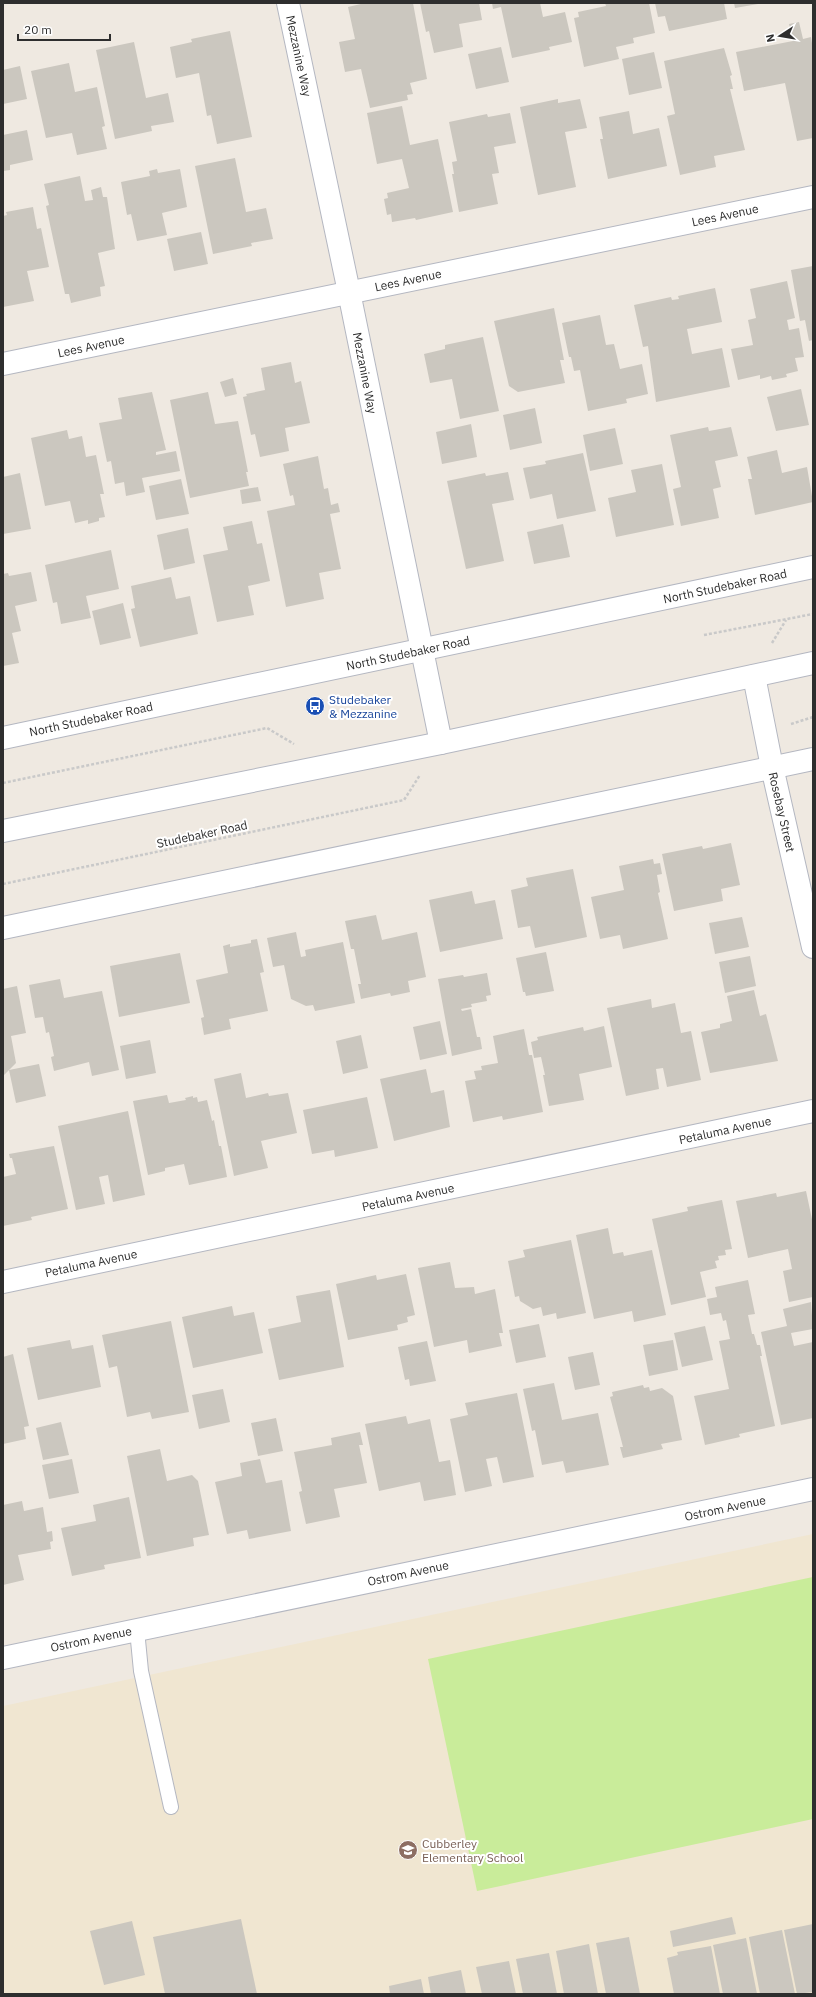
<svg xmlns="http://www.w3.org/2000/svg" width="816" height="1997" viewBox="0 0 816 1997" font-family="'IBM Plex Sans',sans-serif">
<style>
.education{fill:#f0e6d1}
.pitch{fill:#c9ec9a}
.building{fill:#cbc7bf}
.lines{fill:none;stroke-linecap:round;stroke-linejoin:round}
.service-casing{stroke:#b4b7c1;stroke-width:16}
.minor-casing{stroke:#b4b7c1;stroke-width:24}
.secondary-casing{stroke:#b4b7c1;stroke-width:24}
.path{stroke:#c9c9c9;stroke-width:2.5;stroke-dasharray:3 2;stroke-linecap:butt}
.service{stroke:#fff;stroke-width:14}
.minor{stroke:#fff;stroke-width:22}
.secondary{stroke:#fff;stroke-width:22}
.labels{text-anchor:middle;dominant-baseline:central;stroke-width:4;stroke-linejoin:round;paint-order:stroke}
.street-label{font-size:12px;fill:#2e2e2e;stroke:#fff}
.transit-label{font-size:12px;fill:#164399;stroke:#fff;text-anchor:start}
.education-label{font-size:12px;fill:#785e54;stroke:#fff;text-anchor:start}
</style>
<rect width="100%" height="100%" fill="#efe9e1"/>
<path class="education" d="M813,1534v460h-810v-288z"/>
<path class="pitch" d="M813,1577v242l-336,72 -49,-232z"/>
<g class="building">
<path d="M365,3h48l14,76 -17,4 3,11 -6,1 1,5 -38,8 -9,-39 -16,3 -6,-30 16,-3 -7,-32z"/>
<path d="M420,3h59l3,17 -23,4 4,23 -29,6 -5,-22 -3,1z"/>
<path d="M492,3h48l3,14 22,-5 7,30 -23,5 1,3 -38,8 -11,-51 -8,2z"/>
<path d="M605,3h44l6,30 -22,5 1,5 -18,4 3,12 -35,8 -10,-49 5,-1 -1,-5 28,-6z"/>
<path d="M655,3h69l3,16 -58,12 -4,-15 -7,1z"/>
<path d="M734,3h24v1l-23,4z"/>
<path d="M799,22l4,17 8,-2 2,12v89l-16,3 -12,-58 -41,8 -8,-39 57,-11 -4,-17z"/>
<path d="M230,31l22,106 -35,7 -6,-29 -4,1 -8,-43 -23,5 -6,-31 22,-5 -1,-3z"/>
<path d="M134,42l12,56 22,-5 6,29 -23,4 1,5 -37,8 -19,-89z"/>
<path d="M501,47l8,35 -33,7 -8,-35z"/>
<path d="M724,48l8,27 -2,1 3,13h-3l15,61 -31,6 2,11 -36,8 -13,-59 8,-2 -11,-53z"/>
<path d="M654,52l8,36 -33,7 -7,-36z"/>
<path d="M69,63l6,29 22,-5 8,39 -3,1 5,22 -30,6 -5,-22 -26,5 -15,-67z"/>
<path d="M20,66l7,33 -24,5v-34z"/>
<path d="M558,99v4l22,-4 7,29 -22,4 11,55 -38,8 -18,-88z"/>
<path d="M402,106l8,39 28,-6 15,73 -37,8 -1,-2 -23,4 -1,-8 -4,1 -3,-16 4,-1 -1,-5 22,-5 -7,-29 -25,5 -10,-51z"/>
<path d="M629,111l4,23 26,-6 8,38 -59,13 -8,-40h3l-4,-22z"/>
<path d="M510,113l6,30 -22,4 5,26 -7,1 6,30 -39,8 -7,-38h2l-2,-12 5,-1 -8,-39 38,-8 1,3z"/>
<path d="M27,130l6,30 -23,5v5l-7,1v-36z"/>
<path d="M235,158l11,54 20,-4 7,31 -22,4 1,3 -39,8 -18,-88z"/>
<path d="M157,169l1,4 22,-4 7,38 -25,6 5,22 -30,6 -6,-27 -4,1 -6,-33 29,-6 -1,-5z"/>
<path d="M80,176l5,25 8,-1 -2,-10 10,-3 2,10h4l8,52 -17,4 7,33 -5,1 1,9 -30,7 -2,-9h-4l-19,-88 3,-1 -5,-21z"/>
<path d="M33,207l4,22 4,-1 8,39 -22,4 7,30 -31,6v-91l4,-1 -1,-3z"/>
<path d="M201,232l7,32 -34,7 -7,-32z"/>
<path d="M813,266v74l-4,1 -4,-21 -5,1 -9,-51z"/>
<path d="M787,281l8,37 -8,2 2,10 10,-2 5,29 -9,1 3,13 -12,3 1,3 -15,3 -1,-4 -11,3v-4l-22,5 -7,-31 22,-4 -5,-25 8,-2 -6,-29z"/>
<path d="M715,288l7,34 -35,7 5,25 30,-6 8,39 -74,15 -8,-56 -5,1 -9,-42 37,-8 1,3 7,-1 -1,-3z"/>
<path d="M554,308l10,52h-4l5,23 -47,9 -9,-6 -15,-65z"/>
<path d="M600,315l6,30 8,-1 6,25 22,-5 6,30 -22,5 1,4 -39,8 -8,-41 -6,1 -3,-14h-2l-7,-34z"/>
<path d="M483,337l16,74 -39,8 -8,-40 -22,4 -6,-29 21,-5v-4z"/>
<path d="M291,362l4,21 6,-2 9,42 -25,5 4,23 -29,6 -5,-23 -4,1 -8,-38 4,-1 -1,-2 19,-4 -4,-22z"/>
<path d="M233,378l4,16 -12,3 -5,-15z"/>
<path d="M801,389l8,36 -33,6 -9,-34z"/>
<path d="M152,392l14,58 -10,2v3l20,-4 4,20 -38,7 3,14 -19,4 -2,-14 -9,2 -4,-23 -4,1 -8,-39 23,-4 -4,-21z"/>
<path d="M208,392l7,32 23,-3 10,51h-2l3,14 -59,12 -20,-98z"/>
<path d="M535,408l7,35 -32,7 -7,-35z"/>
<path d="M471,424l6,33 -35,7 -6,-32z"/>
<path d="M708,427l1,4 22,-4 7,29 -23,5 6,26 -8,2 6,29 -38,8 -8,-37 8,-2 -11,-52z"/>
<path d="M615,428l8,36 -33,7 -7,-36z"/>
<path d="M67,430l2,9 13,-3 4,21 10,-2 8,39h-4l5,23 -6,1v3l-11,3v-4l-13,3 -5,-22 -25,5 -14,-68z"/>
<path d="M777,450l5,23 25,-6 6,35 -58,13 -7,-36h4l-5,-22z"/>
<path d="M583,453l13,58 -39,8 -5,-25 -22,5 -7,-31 23,-4 -1,-3z"/>
<path d="M318,456l6,33 4,-1 3,17 7,-2 2,9 -10,2 11,55 -22,4 5,26 -38,8 -19,-96 28,-6 -2,-10 -3,1 -7,-32z"/>
<path d="M662,464l12,61 -58,12 -8,-39 28,-6 -5,-22z"/>
<path d="M508,472l6,28 -22,4 12,57 -38,8 -19,-88 38,-8 1,3z"/>
<path d="M20,473l11,56 -28,5v-57z"/>
<path d="M181,479l8,35 -33,6 -7,-34z"/>
<path d="M258,487l3,14 -19,3 -2,-14z"/>
<path d="M252,521l5,23 5,-1 8,38 -22,5 6,29 -37,7 -14,-67 25,-5 -5,-23z"/>
<path d="M563,524l7,33 -36,7 -7,-32z"/>
<path d="M188,528l7,35 -31,7 -7,-35z"/>
<path d="M111,550l8,39 -33,7 5,22 -30,6 -4,-22 -4,1 -8,-38z"/>
<path d="M31,572l6,29 -22,5 6,25 -9,2 7,30 -16,3v-92l5,-1 1,3z"/>
<path d="M171,577l5,22 14,-3 8,38 -58,13 -9,-38 4,-1 -4,-22z"/>
<path d="M123,603l8,35 -31,7 -8,-34z"/>
<path d="M731,843l9,42 -19,4 2,12 -49,10 -12,-57 40,-8 1,3z"/>
<path d="M653,859l1,5 6,-1 2,11 -5,1 3,17 -2,1 10,46 -45,10 -3,-14 -20,4 -9,-42 33,-7 -5,-24z"/>
<path d="M573,869l14,68 -52,11 -5,-22 -12,2 -7,-38 17,-4 -2,-8z"/>
<path d="M472,891l3,13 20,-4 8,39 -63,13 -11,-52z"/>
<path d="M376,915l6,25 35,-8 9,45 -18,4 2,11 -19,4 -1,-3 -29,6 -3,-15h3l-7,-35h-3l-6,-28z"/>
<path d="M742,917l7,30 -34,7 -6,-31z"/>
<path d="M296,932l5,25 5,-1 -1,-6 38,-8 12,61 -40,8 -2,-6 -7,1 -15,-7 -7,-34 -11,2 -6,-29z"/>
<path d="M257,939l7,33 -4,1 8,38 -39,8 2,10 -27,6 -3,-17 3,-1 -8,-37 32,-7 -5,-27 7,-2v3l21,-4v-3z"/>
<path d="M546,952l8,39 -28,5 -1,-4h-2l-7,-34z"/>
<path d="M180,953l10,50 -71,14 -9,-51z"/>
<path d="M750,956l6,30 -31,7 -6,-31z"/>
<path d="M487,973l4,22 -5,1 1,5 -16,3 1,3 -11,2 1,2 9,-2 6,28h3l2,12 -30,7 -14,-77 25,-4 1,2z"/>
<path d="M60,979l4,19 38,-7 17,79 -27,6 -3,-14 -35,9 -3,-14 3,-1 -5,-24 -3,1 -3,-16 -8,1 -6,-33z"/>
<path d="M17,986l9,47 -15,3 5,27 -13,13v-87z"/>
<path d="M754,990l6,26 6,-2 12,47 -68,12 -9,-41 19,-4v-4l12,-3 -5,-25z"/>
<path d="M651,999l1,9 23,-5 6,30 10,-2 10,49 -34,7 -4,-19 -7,1 3,20 -33,7 -19,-88z"/>
<path d="M440,1021l7,33 -27,6 -7,-33z"/>
<path d="M604,1026l8,41 -33,7 5,26 -35,6 -6,-31h2l-4,-18 -7,1 -3,-16 7,-2 -1,-3 46,-10 1,4z"/>
<path d="M524,1029l5,26h3l11,57 -40,8 -1,-4 -29,6 -8,-41 11,-2 -2,-8 8,-1 -1,-4 17,-3 -5,-27z"/>
<path d="M361,1035l7,33 -25,6 -7,-33z"/>
<path d="M150,1040l6,33 -30,6 -6,-33z"/>
<path d="M39,1064l7,32 -30,7 -7,-33z"/>
<path d="M426,1069l5,24 13,-3 6,37 -56,14 -14,-62z"/>
<path d="M241,1073l5,25 22,-5 1,3 19,-3 9,40 -36,8 7,27 -34,8 -20,-97z"/>
<path d="M167,1095l2,8 17,-3 -1,-2 8,-2v2l4,-1 1,5 9,-2 5,21 2,-1 5,26h2l6,31 -38,8 -5,-21 -19,4v3l-17,4 -15,-74z"/>
<path d="M367,1097l11,51 -43,9 -1,-7 -22,4 -9,-44z"/>
<path d="M128,1111l17,84 -32,7 -5,-27 -9,2 6,27 -29,6 -18,-84z"/>
<path d="M54,1146l14,63 -37,8 1,3 -29,6v-49l13,-3 -4,-16h-2l-1,-4z"/>
<path d="M806,1191l7,33v73l-24,5 -6,-31 9,-2 -4,-20 -40,9 -12,-57 40,-8 1,4z"/>
<path d="M722,1200l10,49 -7,1 1,5 -8,1 1,4 -4,1 2,7 -17,4 6,25 -35,8 -19,-86 36,-8 -1,-4z"/>
<path d="M608,1228l5,26 10,-2 1,4 28,-6 14,65 -32,7 -2,-11 -38,8 -18,-84z"/>
<path d="M571,1240l15,73 -29,6 -1,-6 -13,3 -2,-9 -8,2 -13,-8 -1,-5 -4,1 -7,-36 17,-4 -2,-7z"/>
<path d="M450,1262l5,26 19,-1 1,7 20,-5 8,44h-4l3,13 -33,7 -2,-13 -33,7 -16,-79z"/>
<path d="M406,1274l9,41 -8,2 1,5 -11,3 1,5 -50,10 -12,-56 40,-9 1,5z"/>
<path d="M748,1280l7,34 -7,1 4,19h2l3,11h3l2,11h-2l15,70 -36,8 1,3 -35,8 -11,-49 35,-7 -10,-48 11,-2 -4,-19 -3,1 -2,-8 -11,2 -3,-16 10,-2 -2,-10z"/>
<path d="M330,1290l14,77 -65,13 -11,-51 33,-7 -5,-26z"/>
<path d="M811,1302l2,27 -22,4 3,13 19,-4v76l-32,7 -20,-93 26,-6 -4,-17z"/>
<path d="M232,1306l2,10 20,-4 9,41 -70,15 -11,-51z"/>
<path d="M171,1321l18,91 -37,7 -2,-7 -23,5 -10,-51 -8,2 -7,-33z"/>
<path d="M539,1324l7,33 -30,6 -7,-33z"/>
<path d="M705,1326l8,34 -31,7 -8,-34z"/>
<path d="M70,1340l2,9 21,-4 8,42 -63,13 -11,-52z"/>
<path d="M673,1340l5,30 -29,6 -6,-31z"/>
<path d="M427,1341l9,40 -26,5 -1,-7 -4,1 -7,-33z"/>
<path d="M593,1352l7,33 -25,5 -7,-33z"/>
<path d="M13,1354l16,72 -5,1 2,12 -23,5v-87z"/>
<path d="M554,1383l8,37 36,-7 11,52 -43,8 -3,-12 -21,4 -7,-35 -3,1 -9,-42z"/>
<path d="M643,1385l1,3 5,-1 1,4 12,-3 11,8 9,44 -21,4 2,5 -40,9 -3,-11h3l-13,-50 3,-1 -1,-4z"/>
<path d="M223,1389l7,33 -31,7 -7,-34z"/>
<path d="M517,1393l17,84 -31,6 -6,-26 -11,2 6,27 -27,6 -15,-73 18,-4 -3,-12z"/>
<path d="M406,1416l2,8 22,-5 9,43 11,-2 6,35 -32,6 -4,-19 -41,9 -14,-67z"/>
<path d="M276,1418l7,33 -25,5 -7,-33z"/>
<path d="M61,1422l8,33 -26,5 -7,-32z"/>
<path d="M360,1432l3,13h-4l8,38 -33,6 6,28 -34,7 -7,-32 3,-1 -8,-39 38,-7 -1,-7z"/>
<path d="M160,1449l7,32 25,-6 6,6 11,54 -16,3 1,8 -47,10 -20,-100z"/>
<path d="M72,1459l7,34 -30,6 -7,-34z"/>
<path d="M260,1459l6,24 16,-3 9,51 -42,8 -2,-9 -20,4 -12,-52 27,-6 -2,-13z"/>
<path d="M129,1497l12,61 -37,7 1,4 -33,7 -11,-48 35,-7 -3,-16z"/>
<path d="M22,1501l2,10 19,-4 4,25 5,-1 1,10 -3,1 1,7 -33,6 6,25 -21,5v-80z"/>
<path d="M732,1917l4,17 -63,13 -3,-16z"/>
<path d="M241,1919l16,75h-92l-12,-57z"/>
<path d="M132,1921l13,54 -41,10 -14,-54z"/>
<path d="M813,1924v68l-16,2 -13,-64z"/>
<path d="M782,1930l13,64h-35l-11,-57z"/>
<path d="M629,1937l11,57h-34l-10,-51z"/>
<path d="M746,1938l11,56h-34l-10,-49z"/>
<path d="M589,1944l9,50h-34l-8,-43z"/>
<path d="M711,1946l9,48h-46l-7,-36 11,-3 -1,-3z"/>
<path d="M549,1953l8,41h-34l-7,-35z"/>
<path d="M509,1961l7,33h-34l-6,-27z"/>
<path d="M461,1970l5,24h-35l-3,-17z"/>
<path d="M421,1979l3,15h-34l-1,-8z"/>
</g>
<g class="lines">
<g class="service-casing">
<path id="service" d="M137,1630l4,41 30,136"/>
</g>
<g class="minor-casing">
<g id="minor">
<path d="M288,3l61,289 92,451"/>
<path d="M3,364l810,-167"/>
<path d="M754,676l18,91 41,180"/>
<path d="M3,738l810,-171"/>
<path d="M3,928l810,-169"/>
<path d="M3,1282l810,-171"/>
<path d="M3,1658l810,-169"/>
</g>
</g>
<g class="secondary-casing">
<path id="secondary" d="M3,831l438,-88 372,-80"/>
</g>
<g class="path">
<path d="M704,635l109,-21"/>
<path d="M772,643l14,-23"/>
<path d="M791,724l22,-7"/>
<path d="M3,783l264,-55 27,16"/>
<path d="M3,884l401,-84 16,-25"/>
</g>
<use href="#service" class="service"/>
<use href="#minor" class="minor"/>
<use href="#secondary" class="secondary"/>
</g>
<defs>
<g id="bus-disc" transform="scale(1)"><circle r="9.5" fill="#1a4fb4" stroke="#fff"/><path d="M-5-6H5V4H4V6H2V4H-2V6H-4V4H-5ZM-3.5-4V0h7V-4ZM-3.5 1.2v1.5H-2V1.2ZM2 1.2v1.5H3.5V1.2Z" fill="#fff"/></g>
<g id="school-disc" transform="scale(1)"><circle r="9.5" fill="#8d6e63" stroke="#fff"/><path d="M0-5L7-2L0 1L-7-2ZM-4 1L0 2.5L4 1V4Q0 6-4 4Z" fill="#fff"/></g>
</defs>
<g fill-rule="evenodd">
<use href="#bus-disc" x="315" y="706"/>
<use href="#school-disc" x="408" y="1850"/>
</g>
<g class="labels">
<g class="street-label">
<text transform="translate(299 56) rotate(78)">Mezzanine Way</text>
<text transform="translate(725 215) rotate(-12)">Lees Avenue</text>
<text transform="translate(408 280) rotate(-12)">Lees Avenue</text>
<text transform="translate(91 346) rotate(-12)">Lees Avenue</text>
<text transform="translate(365 373) rotate(79)">Mezzanine Way</text>
<text transform="translate(725 586) rotate(-12)">North Studebaker Road</text>
<text transform="translate(408 653) rotate(-12)">North Studebaker Road</text>
<text transform="translate(91 719) rotate(-12)">North Studebaker Road</text>
<text transform="translate(782 812) rotate(77)">Rosebay Street</text>
<text transform="translate(202 834) rotate(-12)">Studebaker Road</text>
<text transform="translate(725 1130) rotate(-12)">Petaluma Avenue</text>
<text transform="translate(408 1197) rotate(-12)">Petaluma Avenue</text>
<text transform="translate(91 1263) rotate(-12)">Petaluma Avenue</text>
<text transform="translate(725 1508) rotate(-12)">Ostrom Avenue</text>
<text transform="translate(408 1573) rotate(-12)">Ostrom Avenue</text>
<text transform="translate(91 1639) rotate(-12)">Ostrom Avenue</text>
</g>
<g class="transit-label">
<text x="329" y="699">Studebaker<tspan x="329" dy="14">&amp; Mezzanine</tspan></text>
</g>
<g class="education-label">
<text x="422" y="1843">Cubberley<tspan x="422" dy="14">Elementary School</tspan></text>
</g>
</g>
<rect width="816" height="1997" fill="none" stroke="#2e2e2e" stroke-width="8"/>
<g transform="translate(780 36) rotate(258)" stroke="#ffffff" stroke-width="3" paint-order="stroke">
<path d="M0-3L7 15L0 10L-7 15Z" fill="#2e2e2e"/>
<text y="-6" font-size="11" font-weight="bold" text-anchor="middle" fill="#2e2e2e">N</text>
</g>
<path d="M18 34v6h92v-6" fill="none" stroke="#2e2e2e" stroke-width="2"/>
<text x="24" y="34" font-size="12" fill="#2e2e2e" stroke="#ffffff" stroke-width="3" paint-order="stroke">20 m</text>
</svg>
